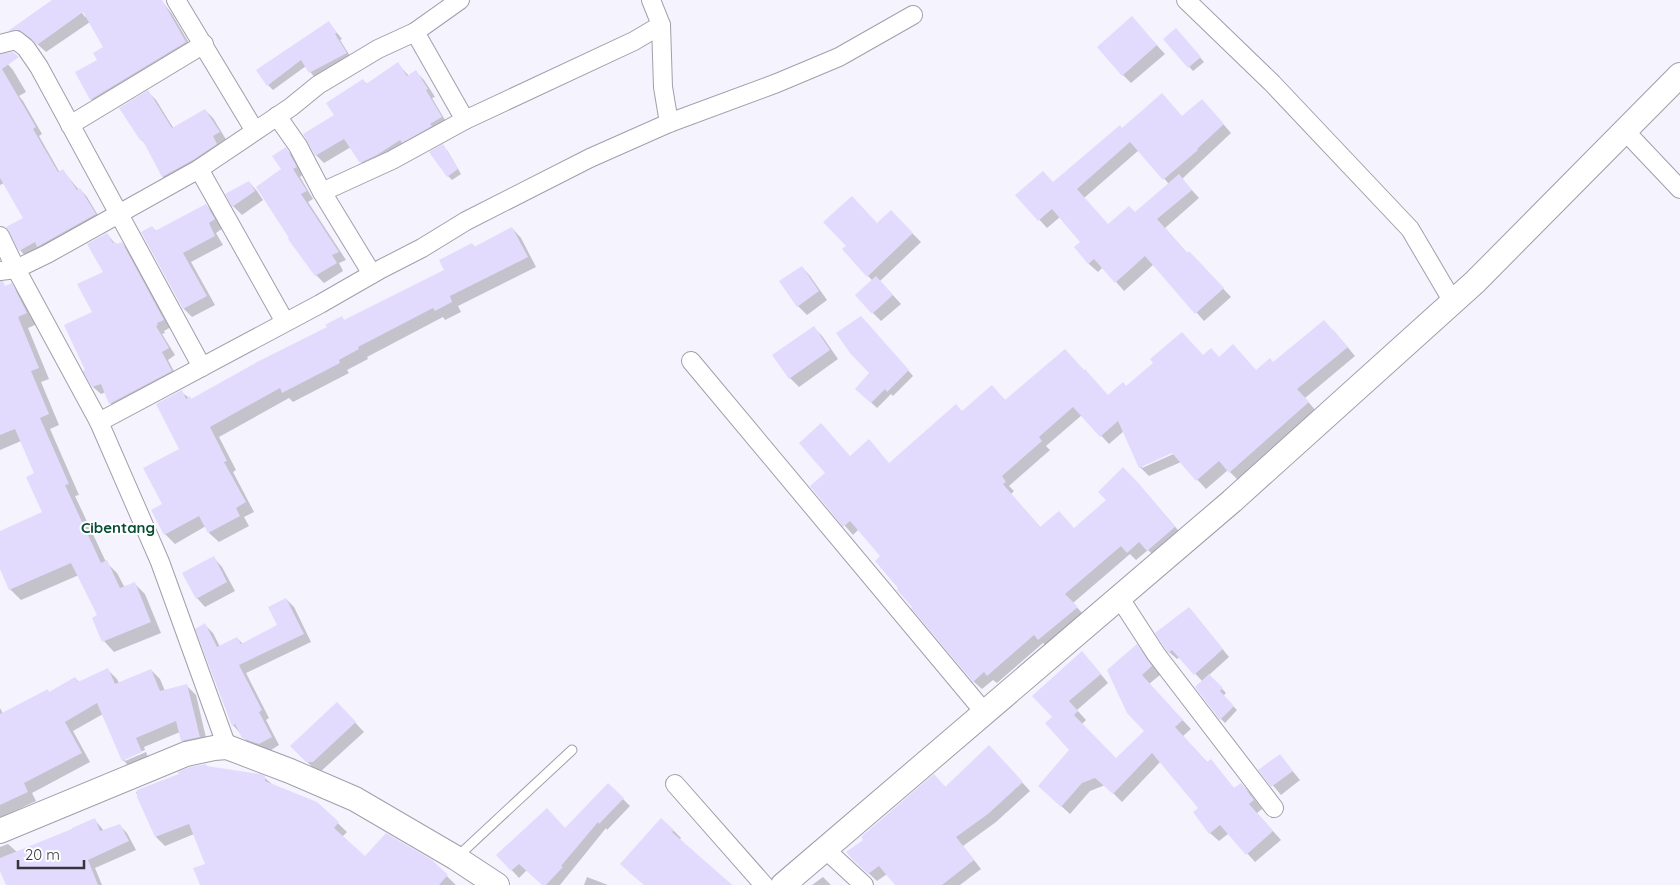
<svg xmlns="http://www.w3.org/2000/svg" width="1680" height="885" viewBox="0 0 1680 885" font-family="Quicksand,sans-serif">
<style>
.shadow{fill:#0003;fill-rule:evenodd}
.building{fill:#e2dbfe}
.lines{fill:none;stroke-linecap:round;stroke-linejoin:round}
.lane-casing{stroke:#a19faa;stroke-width:11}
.street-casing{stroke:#a19faa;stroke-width:20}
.secondary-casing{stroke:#a19faa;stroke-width:26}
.lane{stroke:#fff;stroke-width:9}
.street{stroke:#fff;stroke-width:18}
.secondary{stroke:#fff;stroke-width:24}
.labels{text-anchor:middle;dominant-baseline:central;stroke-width:4;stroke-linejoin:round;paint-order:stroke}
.quarter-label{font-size:15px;font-weight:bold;fill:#074e34;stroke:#fff}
</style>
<rect width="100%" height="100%" fill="#f5f3fe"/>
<g class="shadow">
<path d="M54,0h19l12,17 2,-1v-16h74l11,14 21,36 -94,57 -8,-8 -15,-26 23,-13 6,-12 -15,-26 -44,30 -13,-12 -8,-2 -10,-10z"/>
<path d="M329,23l13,16 -2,1 12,19 -37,19 -9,-12 -33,24 -5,-5z"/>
<path d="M1140,27l25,27 -34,29 -8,-8z"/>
<path d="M1180,34l24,28 -11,9 -28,-31z"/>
<path d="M5,61l8,9 13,22 -7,4 4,5 19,33 -3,2 21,37 3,-2 16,19 1,-1 7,8 15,25 -75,36 -7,-8 4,-32 -20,-35 -4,2v-121z"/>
<path d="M398,64l11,12 7,-4 8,8 11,17 -3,1 16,27 -79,45 -8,-8 -10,-15 -27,16 -8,-8 20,-40 26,-35 5,4z"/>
<path d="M148,92l8,8 18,29 31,-19 8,8 14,23 -56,44 -8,-8 -17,-32 -5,-6z"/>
<path d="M1210,109l21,24 -49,46 17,19 -34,30 23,26 9,7 34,36 -27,24 -50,-57 -30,27 -21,-24 -5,5 -9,-8 -13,-16 6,-6 -22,-25 -13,11 -30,-33 36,-11 69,-55 60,-12zM1139,150l30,34 -34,30 -27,12 -24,-28z"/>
<path d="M285,148l8,8 10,18 -3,3 13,22 -5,3 38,58 -7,3 4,8 -19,12 -8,-8 -33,-105z"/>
<path d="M447,150l14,24 -9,6 -4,-4z"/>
<path d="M249,182l8,9 6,9 -21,15 -9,-9z"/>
<path d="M206,205l9,9 8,14 -7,5 7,12 -32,17 24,43 -23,12 -8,-8 -42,-77 10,-5 5,5z"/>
<path d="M891,212l30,30 -41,39 21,23 -20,17 -8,-8v-32l-5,-5 9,-51z"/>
<path d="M512,228l9,10 15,29 -78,39 3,6 -16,8 -2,-3 -76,40 1,2 -21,11 2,3 -56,29 -4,-4 -70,39 17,33 -3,2 21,40 -10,5 5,9 -30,16 -10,-9 -3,-7 -31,18 -10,-10 -1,-29 17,-56v-57l11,8 136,-72 13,-11 4,4 101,-51 26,-26 3,3z"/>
<path d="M107,234l10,12 5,-3 7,8 42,76 -7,4 1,2 -3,1 13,21 -7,5 10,19 -60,32 -7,-7 -5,-12 -5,2 -8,-7 -8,-16 8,-58 12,-41z"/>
<path d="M802,267l8,9 17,24 -20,15 -9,-9z"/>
<path d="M11,285l11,11 15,28 -9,4 21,51 -8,3 18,43 -9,4 29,66 -4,1 31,66 11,11 8,15 10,-4 10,10 16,39 -47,19 -10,-11 -5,-25 -20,-41 -58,25 -11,-11 -10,-23v-34l44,-19 -8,-40 -15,-32 -21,9v-161z"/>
<path d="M867,323l46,53 -20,20 -2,-2 -14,14 -20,-19 14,-16z"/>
<path d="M814,328l8,8 16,23 -39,28 -9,-9z"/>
<path d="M1333,330l22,26 -50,42 11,13 -78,69 -10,-10 -22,19 -25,-27 -32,14 -9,-9 -16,-36 -15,13 -27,-29 -36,31 4,4 -41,36 5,5 -3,3 30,34 34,1 33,-29 15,-31 26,27 34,40 -27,22 -8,-8 -12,10 -6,-6 -57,49 12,13 -38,31 -4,-4 -46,40 -4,-3 -11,9 -9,-8 -91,-125 -23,-27 -6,6 -42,-48 39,-30 39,7 73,-52 30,-25 14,14 102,-5 95,-40 17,2 37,13zM1177,450l1,2 -36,16v-3z"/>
<path d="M214,558l8,9 13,24 -30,16 -8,-9z"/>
<path d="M286,599l8,8 17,35 -65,31 23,45 -3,2 13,25 -11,7 -17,-6 -18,-21 -28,-100 8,8 7,14 17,-9 6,6 36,-18z"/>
<path d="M1189,608l40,49 -20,18 17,18 -3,3 14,14 -12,13 -4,-4 -18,-37 -23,-25 -3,2 -8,-7z"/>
<path d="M1137,646l8,8 15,21 -11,9 42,45 -8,7 25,27 27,26 6,-5 9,9 12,16 -5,4 24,27 -26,22 -26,-29 -10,8 -9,-8 -10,-25 -39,-47 -39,41 -17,-17 -15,6 -20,23 -22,-20 23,-44 -18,-33 37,-56 18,22 -31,27 9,10 -4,4 34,35 29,-28z"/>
<path d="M108,670l9,9 2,4 32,-13 9,9 5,12 22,-5 9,9 12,51 -16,4 -10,-10 -2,-8 -36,15 1,3 -20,8v3l21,-9 4,10 -18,7 -9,-9 -20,-46 -30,17 17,31 -58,31 4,8 -36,17v-110l3,6 46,-21 26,-15 4,4z"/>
<path d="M346,713l18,19 -45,41 -2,-1 -25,-26z"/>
<path d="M997,755l33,36 -34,31 -33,24 18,23 -21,16h-64l-9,-11 -10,7 -15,-14 3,-27 69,-65 12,13z"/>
<path d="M1280,756l20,24 -19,15 -21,-25z"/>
<path d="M208,767l57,11 8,7 44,18 30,29 -5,5 23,21 66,3 25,24h-254l4,-21 -12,-30 -29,12 -9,-9 -20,-45 44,-18z"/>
<path d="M623,799l7,7 -23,24 -1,-2 -46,57h-17l-16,-15 -8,8 -21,-23 67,-26z"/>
<path d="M95,820l9,11 15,-6 8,8 9,17 -41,18 7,17h-94l-8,-17v-21l8,-3 9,8z"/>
<path d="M673,830l8,8 -2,3 53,44h-87l-16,-13z"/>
<path d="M587,877l21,8h1h-25z"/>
<path d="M823,877l8,8h-19z"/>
</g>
<g class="building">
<path d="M52,0h110l24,42 -96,58 -15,-28 22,-12 -4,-7 10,-6 -20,-35 -46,33 -4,-5 -14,-10 -11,1z"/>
<path d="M1132,16l25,29 -35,31 -25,-29z"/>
<path d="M329,21l8,12 -2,1 12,19 -38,20 -8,-13 -34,26 -11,-16z"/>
<path d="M1176,28l25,29 -13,11 -25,-29z"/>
<path d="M13,52l6,5 -17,12 34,58 -3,2 25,43 5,-3 14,21 3,-2 16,26 -59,33 -2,-5 -16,9 -13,-24 17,-9 -23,-40v-124z"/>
<path d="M398,62l9,14 9,-6 12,19 -2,1 16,27 -12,7 2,2 -30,17 -2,-3 -23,15 -17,8 -16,-24 -29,17 -12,-22 31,-19 -8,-12 37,-24 3,5z"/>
<path d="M148,90l24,38 33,-19 15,23 -7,4 4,8 -24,16 -31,17 -20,-38 -2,1 -21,-32z"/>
<path d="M1162,93l20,23 20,-17 22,25 -27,25 1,1 -35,30 -33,-38 -53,47 31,35 21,-18 6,6 44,-38 13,16 -35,29 30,34 2,-2 35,37 -29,26 -50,-58 -30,27 -21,-24 -6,5 -14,-17 6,-5 -28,-33 -14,12 -23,-26 28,-24 10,11 67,-57 2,3z"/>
<path d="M443,144l15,25 -11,8 -18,-25z"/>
<path d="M286,147l11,20 -4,2 14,22 -6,3 38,58 -7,3 5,8 -22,13 -27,-37 1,-1 -33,-51 25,-18 -9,-13z"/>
<path d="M249,181l6,10 -23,16 -7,-13z"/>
<path d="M852,196l25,27 14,-13 22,23 -46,44 -25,-28 4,-3 -23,-24z"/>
<path d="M206,204l9,15 -6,4 6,13 -32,17 24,43 -24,13 -42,-77 11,-6 3,5z"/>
<path d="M512,227l16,30 -78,39 2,6 -17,9 -2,-3 -75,39 1,2 -20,11 1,3 -58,30 -2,-5 -70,39 17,34 -3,1 22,40 -10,6 4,8 -32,17 -9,-17 -35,19 -13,-25 11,-6 -19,-36 36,-19 -23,-45 26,-14 4,9 4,-3 1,3 68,-38 68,-34 -2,-2 17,-9 2,4 100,-50 -5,-10 33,-17 2,4z"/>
<path d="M107,233l6,10 2,-1 2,2 5,-2 42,78 -7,3 1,2 -2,1 13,22 -7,4 10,19 -63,33 -8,-20 -9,3 -9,-16 2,-1 -21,-45 28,-13 -15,-28 26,-12 -16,-28z"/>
<path d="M802,266l17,25 -22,16 -18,-26z"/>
<path d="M876,276l17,19 -21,19 -17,-19z"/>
<path d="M0,281h3l2,5 7,-3 15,30 -9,4 21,51 -8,3 18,43 -9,4 29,66 -4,1 36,78 6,-3 13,28 15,-6 16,40 -49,20 -10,-24 5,-3 -26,-52 -62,27 -9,-21v-38l42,-19 -16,-35 8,-4 -19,-44 -15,6z"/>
<path d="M861,316l48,54 -22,22 -2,-3 -14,14 -16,-14 14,-16 -19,-20 -14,-20z"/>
<path d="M1324,320l24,27 -51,42 12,13 -80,71 -10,-12 -23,20 -24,-28 -33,15 -21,-47 -18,16 -27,-30 -34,30 3,4 -40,35 4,6 -3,2 37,43 19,-16 15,17 32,-28 -8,-8 25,-25 18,19 34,41 -28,24 -8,-9 -12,11 -6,-7 -56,48 13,13 -40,33 -4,-5 -47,41 -3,-4 -11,10 -62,-74 1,-1 -15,-17 1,-2 -23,-27 5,-5 -30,-35 -7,6 -33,-41 15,-13 -26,-30 22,-20 29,33 19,-17 20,24 67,-59 6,7 30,-26 13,15 60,-51 19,21 1,-1 23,26 15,-13 3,4 27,-23 -3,-4 32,-27 21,23 8,-7 8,9 14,-13 23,26 14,-12 3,4z"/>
<path d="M814,326l16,24 -41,29 -17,-24z"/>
<path d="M214,556l13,26 -31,17 -14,-26z"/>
<path d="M286,598l18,36 -65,31 23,45 -3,2 13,25 -13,7 -17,-6 -7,-14 -3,2 -37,-97 10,-6 12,24 20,-10 4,7 36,-19 -9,-18z"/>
<path d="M1189,607l34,42 -29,26 -22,-25 -4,3 -13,-20z"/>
<path d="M1137,644l15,22 -10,9 41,45 -8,7 32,35 4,-3 23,29 7,-5 13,17 -5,4 24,27 -27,24 -26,-30 -11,9 -16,-22 5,-4 -46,-55 -39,41 -18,-16 -13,5 -21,24 -23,-21 31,-36 -24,-27 7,-6 -20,-21 50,-45 19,23 -32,27 9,10 -4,4 42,43 28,-27 -17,-18 -20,-43z"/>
<path d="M108,668l7,16 36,-15 9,22 27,-7 13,53 -19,4 -5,-20 -40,17 6,14 -20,9 -25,-58 -32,19 17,31 -58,30 4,9 -28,13v-91l48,-25 1,3 26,-15 3,5z"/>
<path d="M1209,674l14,14 -3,3 14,15 -14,14 -25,-33z"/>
<path d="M337,702l19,20 -43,40h-7l-16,-16z"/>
<path d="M989,745l34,37 -35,32 -32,23 18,23 -32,25h-47l-16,-19 -11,8 -16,-15 -6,-7 17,-12 -2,-3 73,-63 11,13z"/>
<path d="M1280,754l13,17 -22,16 -13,-17z"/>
<path d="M206,764l1,2 53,8 5,2v5l52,21 22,20 -5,6 31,28 21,-23 46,27 16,15 -9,10h-239l-7,-17 12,-4 -16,-40 -34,13 -18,-40v-7l42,-16 -1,-2 12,-5z"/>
<path d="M608,783l16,15 -25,26 -1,-2 -37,44 2,1 -17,18h-4l-23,-21 -8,7 -15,-16 51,-47 18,20z"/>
<path d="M95,818l5,13 20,-7 9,17 -41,19 10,25h-92l-6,-14v-13l72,-29v-1z"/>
<path d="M661,818l13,12 -2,2 60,53h-88l-24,-21z"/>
</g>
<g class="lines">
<g class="lane-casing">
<path id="lane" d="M456,858l116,-108"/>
</g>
<g class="street-casing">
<g id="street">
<path d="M176,0l79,131"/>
<path d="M651,0l10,25 2,62 6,36"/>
<path d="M1186,0l86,83 138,146 43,73"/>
<path d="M415,32l50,88"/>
<path d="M0,44l16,-4 10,8 13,19 163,300"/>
<path d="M277,116l21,30 24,46 70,-32 73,-40 169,-79 27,-16"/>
<path d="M70,125l134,-81"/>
<path d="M1625,131l55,58"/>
<path d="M199,169l86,153"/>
<path d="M322,192l50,82"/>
<path d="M0,236l16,33 83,153 61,140 67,185"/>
<path d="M0,271l16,-2 31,-15 152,-85 92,-62 27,-22 60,-36 37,-17 45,-32"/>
<path d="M691,361l294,352"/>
<path d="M99,422l221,-118 61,-35 41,-21 44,-27 124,-63 79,-35 108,-40 62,-26 74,-42"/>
<path d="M1119,597l37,57 118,154"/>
<path d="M675,784l89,101"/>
<path d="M826,850l38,35"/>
</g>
</g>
<g class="secondary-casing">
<g id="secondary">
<path d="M0,831l186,-77 28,-6 13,-1 63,24 65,28 101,59 41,27"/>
<path d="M783,885l449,-384 243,-219 205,-207"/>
</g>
</g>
<use href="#lane" class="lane"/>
<use href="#street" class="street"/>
<use href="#secondary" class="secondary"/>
</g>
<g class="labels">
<g class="quarter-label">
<text x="118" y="527">Cibentang</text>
</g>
</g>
<path d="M18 860v8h66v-8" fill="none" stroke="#36353a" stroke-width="2.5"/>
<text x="25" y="860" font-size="15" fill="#36353a" stroke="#ffffff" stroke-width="4" paint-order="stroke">20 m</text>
</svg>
